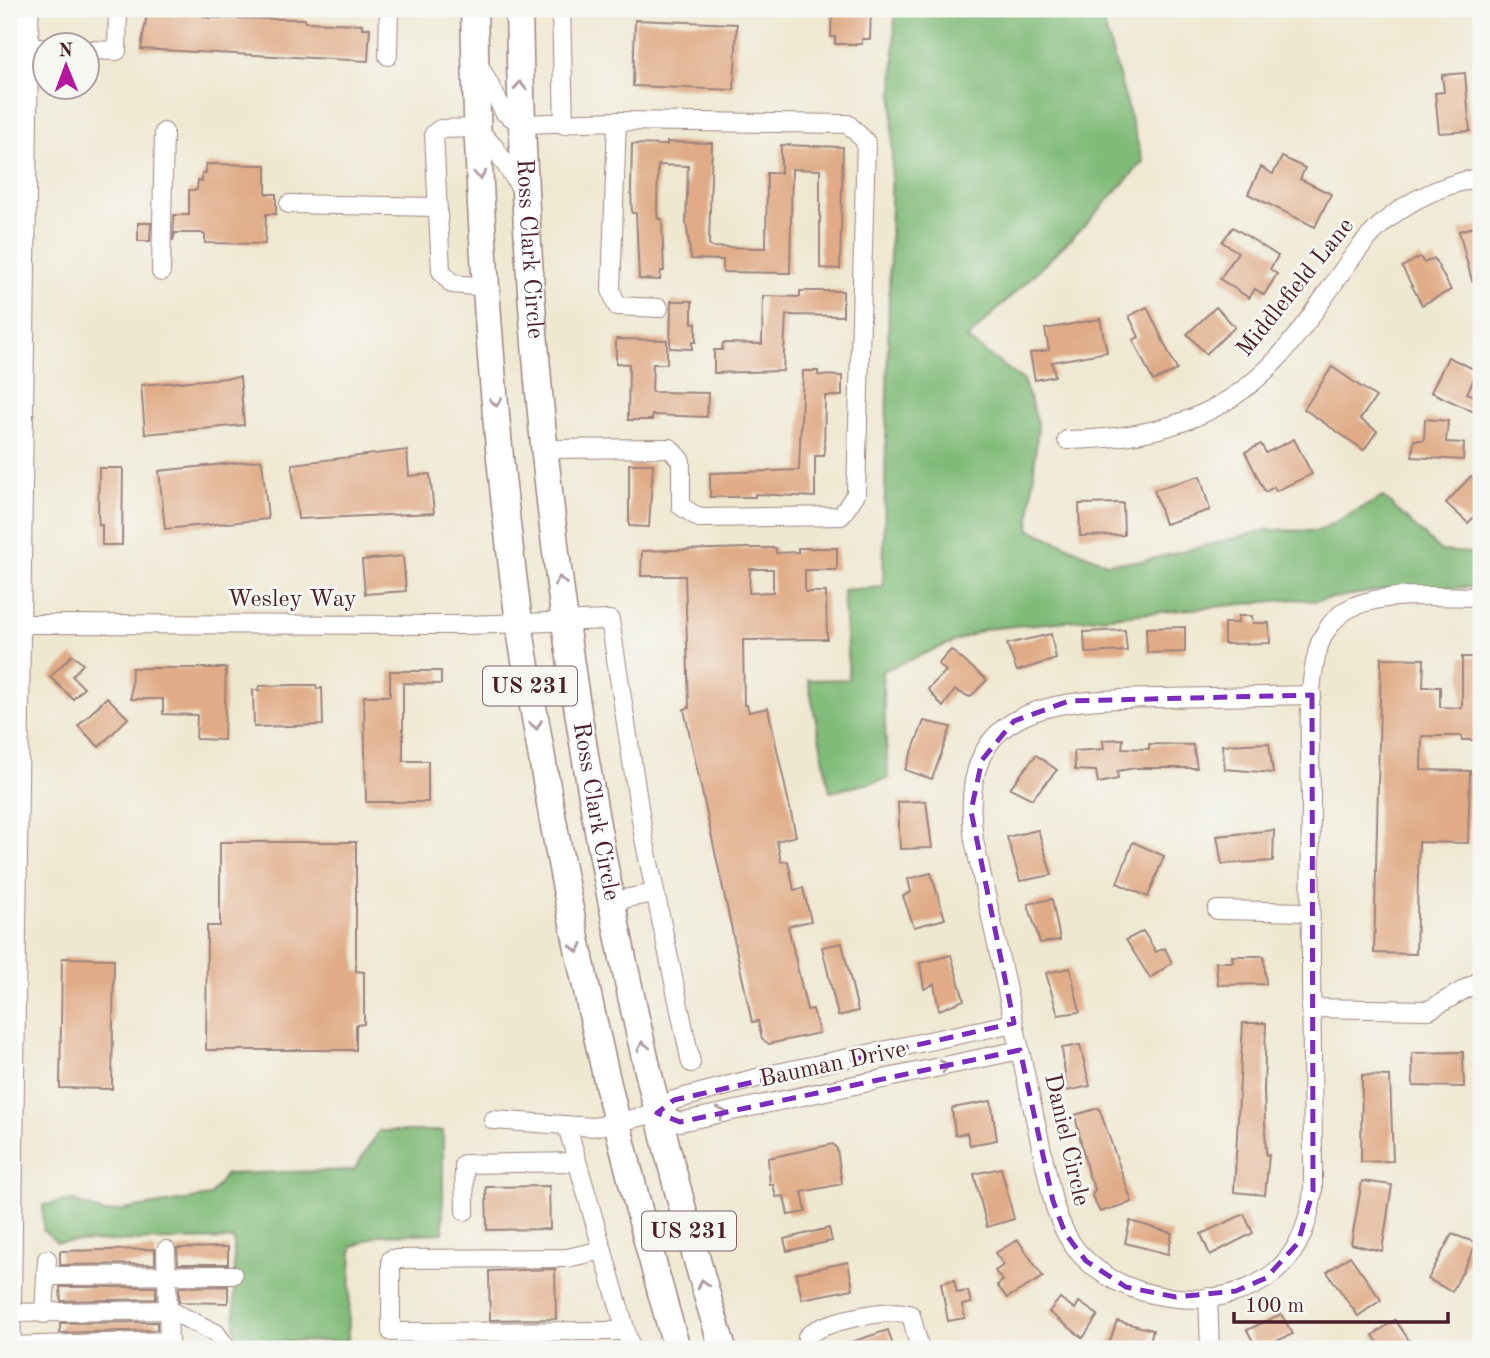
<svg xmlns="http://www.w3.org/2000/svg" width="1490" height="1358" viewBox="0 0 1490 1358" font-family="'Old Standard TT',serif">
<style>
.forest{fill:#81bb79;stroke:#666d52;stroke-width:2}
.building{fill:#e0ab86;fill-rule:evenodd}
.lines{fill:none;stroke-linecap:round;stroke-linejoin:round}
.minor-casing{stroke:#9c847e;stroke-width:20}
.major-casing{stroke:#9c847e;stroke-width:25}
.highway-casing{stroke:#9c847e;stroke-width:29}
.minor{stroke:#fff;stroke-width:18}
.major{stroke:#fff;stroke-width:23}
.highway{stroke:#fff;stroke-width:26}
.oneway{stroke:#ae9aa0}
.marked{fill:none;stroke:#7b2cbf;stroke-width:5;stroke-dasharray:14 9;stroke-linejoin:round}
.labels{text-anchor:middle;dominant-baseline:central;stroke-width:6;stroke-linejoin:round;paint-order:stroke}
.shield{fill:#f6f6f2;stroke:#7e6067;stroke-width:2}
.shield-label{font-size:23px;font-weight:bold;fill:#4a1f2b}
.street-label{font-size:24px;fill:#4a1f2b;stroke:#f6f6f2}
</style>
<rect width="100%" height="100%" fill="#f6f6f2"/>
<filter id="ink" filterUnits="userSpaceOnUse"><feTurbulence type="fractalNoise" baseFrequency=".0143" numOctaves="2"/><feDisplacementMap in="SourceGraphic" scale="14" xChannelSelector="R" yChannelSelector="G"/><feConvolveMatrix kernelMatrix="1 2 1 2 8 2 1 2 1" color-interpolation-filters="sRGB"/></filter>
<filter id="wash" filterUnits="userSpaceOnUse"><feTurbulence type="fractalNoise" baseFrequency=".00686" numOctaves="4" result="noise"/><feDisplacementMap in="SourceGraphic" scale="28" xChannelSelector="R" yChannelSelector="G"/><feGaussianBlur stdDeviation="1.57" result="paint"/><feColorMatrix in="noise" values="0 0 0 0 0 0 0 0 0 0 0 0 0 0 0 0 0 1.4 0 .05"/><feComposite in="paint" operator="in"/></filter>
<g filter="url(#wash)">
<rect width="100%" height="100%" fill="#efe8d1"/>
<g class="forest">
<path d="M895,9h205l43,153 -57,62 -119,115 56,41 15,43 -9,106 77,34 38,-2 123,-31 51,1 65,-34 58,54 40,3v33l-87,1 -80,13 -19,-2 -310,30 -103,42 6,108 -58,13 -22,-112 41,-1 -6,-89 40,-3z"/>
<path d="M379,1131h64v102l-64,2 -27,12 -4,94 -113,1 -1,-103 -177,3 -14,-12v-25l28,-5 33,13 106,-17 16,-22 128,-4z"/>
</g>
<g id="blocks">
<g class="building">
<path d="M832,9h39l-1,30h-8v5h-27v-7h-4z"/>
<path d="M147,13h50l11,5 97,1v3l57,2v4h8l-2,33 -227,-12z"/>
<path d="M635,20l102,4 -3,66 -101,-4z"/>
<path d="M1465,73l5,58 -31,2 -4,-40 9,-1 -2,-17z"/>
<path d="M667,142l45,1 -3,101 3,3 54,1 1,-75h14v-28l62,2 -3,122 -20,-1v-98l-28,-1 -2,104 -67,-1v-12l-32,-1 -5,-37 2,-56 -30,-1 -1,46 1,8h4l2,52h-3l-1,9 -21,-1 -3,-66h-4l-1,-24 1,-45 35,1z"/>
<path d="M1282,157l23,11 -5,11 31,15 -16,33 -67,-33 13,-27 12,7z"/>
<path d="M206,164l60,1v29h10v20h-10l-1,30 -60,-1v-8l-4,-2h-26l-2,8 1,-26h15v-25h8l1,-10 4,1v-8h4z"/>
<path d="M138,223h13l-1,18h-12z"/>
<path d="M1481,225v54l-9,2 -13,-50z"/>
<path d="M1233,227l45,29 -8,13 7,5 -13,21 -9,-6 -6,9 -29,-19 18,-27 -16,-10z"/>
<path d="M1420,257l4,6 10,-5 17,32 -29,15 -20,-38z"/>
<path d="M800,291h43v25l-57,-1 -3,56 -69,2v-23h8l1,-7 39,1 1,-48 37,1z"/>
<path d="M671,301h21v22h4v19h-4v7l-22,-1z"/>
<path d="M1147,307l30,63 -24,11 -20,-41 6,-3 -10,-21z"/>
<path d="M1216,307l19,20 -29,27 -19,-20z"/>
<path d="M1100,319l7,33 -55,10 3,14 -20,4 -5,-27 19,-3 -4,-21z"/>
<path d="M616,339l51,1v24h-14l-1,28 56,1 -1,24 -55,-2v5h-24l1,-56 -13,-1z"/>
<path d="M1448,357l30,14 -11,22 14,6 -7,13 -43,-20z"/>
<path d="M1332,367l44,30 -16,22 17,12 -13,19 -60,-41z"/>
<path d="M803,371h15v4l24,1v20h-17l-1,60h-9v41l-60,-3v3h-45v-24l89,-3z"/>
<path d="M240,377l4,48 -99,9 -4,-49z"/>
<path d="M1425,419l23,2 -2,21 18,1 -1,17 -51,-3 2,-17h10z"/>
<path d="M1294,439l18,35 -36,17 -2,-4 -9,5 -20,-40 16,-8 5,9z"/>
<path d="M407,450l2,26 21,-2 4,39 -136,6 -6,-55z"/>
<path d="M262,460l6,59 -103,10 -6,-58z"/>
<path d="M629,464h24l-4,63 -20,-1z"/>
<path d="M99,468h24l-1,77h-20v-20h-3l-1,-10z"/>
<path d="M1200,476l10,34 -45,14 -11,-34z"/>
<path d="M1471,476l10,9v24l-13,14 -22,-20z"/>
<path d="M1123,503l1,32 -44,1 -1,-32z"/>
<path d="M749,548h27v5l22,-1v-4h39v22h-32v22h21l1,47 -84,1 1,65h3l2,7 19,-4 28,128 -19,5 4,21 7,-1 6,29 9,-2 8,33 -23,5 19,84 6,-1 6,24 -50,11 -7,-5 -4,-18 -6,1 -68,-313 5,-1 -4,-132h-44l1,-25zM750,569h23v23l-24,1z"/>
<path d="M403,556l3,35 -41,3 -3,-34z"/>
<path d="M1238,616h14l1,7h16l1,20 -46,1v-21h14z"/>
<path d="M1185,627v25l-38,1 -1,-25z"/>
<path d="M1125,630l2,21 -42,2 -1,-21z"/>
<path d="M1051,634l5,25 -39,12 -10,-27z"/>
<path d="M951,650l36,30 -17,17 -15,-7 -12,17 -15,-18 18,-18 -8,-7z"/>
<path d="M72,655l11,9 -11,12 12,12 -11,11 -23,-22z"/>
<path d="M1462,657h19v83h-19v-4h-40l-1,34 49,1 -2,72 -49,-1 -3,112 -42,-1 7,-295 43,1 -1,28h17v20l22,1z"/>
<path d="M132,668h94l-2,72 -28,-1 1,-24 -34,-1v-15h-32z"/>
<path d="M390,671h51v13l-38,-1v78h25v41h-62l-2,-106h26z"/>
<path d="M294,685h22l1,4 5,-1 1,37 -69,2 -1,-37h6v-4z"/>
<path d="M107,697l21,21 -29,29 -21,-21z"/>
<path d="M924,721l27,6 -19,52 -27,-9z"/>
<path d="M1123,739l-1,9 27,1v-5l44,1 4,23h-62l-18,3 1,8 -20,4 -2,-12 -21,-1 -1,-19 30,-2 -1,-9z"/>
<path d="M1269,743l4,30 -48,-4 -3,-24z"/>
<path d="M1036,755l21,15 -25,29 -22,-11z"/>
<path d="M926,801l6,47 -32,1 -2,-47z"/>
<path d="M1038,830l14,45 -32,6 -13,-44z"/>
<path d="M1274,830l-1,31 -51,3 -5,-28z"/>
<path d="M220,842h136v129l8,1v52l-8,1v25h-150l1,-124h13z"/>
<path d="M1133,842l31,14 -16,41 -31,-14z"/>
<path d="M931,873l14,46 -31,8 -11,-31 8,-4 -3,-13z"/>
<path d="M1052,899l8,41 -20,3 -12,-39z"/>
<path d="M1143,931l13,21 9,-4 7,15 -22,15 -24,-38z"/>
<path d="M842,943l16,68 -20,5 -16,-69z"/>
<path d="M951,955l13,45 -25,10 -5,-26 -10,5 -4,-26z"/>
<path d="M1232,956h32l2,28 -48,1 -2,-23h17z"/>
<path d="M62,958l52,1 -2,130 -52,-1z"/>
<path d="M1070,968l10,44 -22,3 -12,-42z"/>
<path d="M1243,1023h23l-2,67 2,65h3l-4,40 -31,-3z"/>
<path d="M1080,1045l10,41 -23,5 -5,-43z"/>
<path d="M1463,1052l1,35 -51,-1 -1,-33z"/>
<path d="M1362,1075l28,1 3,85 -32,1z"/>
<path d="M991,1101l6,39 -27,5 -3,-12 -12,2 -3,-27z"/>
<path d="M1099,1108l33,94 -32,10 -8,-16 3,-7 -7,-15 -13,-59z"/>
<path d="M833,1144l4,5 5,35 -40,8 4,20 -18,3 -4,-19 -8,1 -3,-13 -3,1 -2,-27z"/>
<path d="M1001,1168l13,51 -27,8 -13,-53z"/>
<path d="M1362,1181l30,4 -10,66 -31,-7z"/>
<path d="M549,1186l1,43 -63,1 -1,-43z"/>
<path d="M1244,1214l9,19 -43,22 -9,-21z"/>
<path d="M1130,1221l42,12 -4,21 -43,-11z"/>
<path d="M829,1228l3,13 -45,10 -3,-12z"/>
<path d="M1452,1234l25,9 -25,49 -24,-13z"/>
<path d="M1018,1240l25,37 -36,21 -10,-13 6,-4 -8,-10 9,-6 -9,-12z"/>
<path d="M228,1247v17h-50l-1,-16z"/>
<path d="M155,1249v15l-95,1v-14z"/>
<path d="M1350,1256l31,44 -23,16 -31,-44z"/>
<path d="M848,1262l5,27 -51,10 -6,-26z"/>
<path d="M555,1269l1,50 -66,1 -1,-49z"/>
<path d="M954,1280l3,13 11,-2 3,12 -9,2 3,13 -17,3 -7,-38z"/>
<path d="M228,1286v17l-49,-1v-15z"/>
<path d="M60,1287h96v12l-95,2z"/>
<path d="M1060,1298l15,11 4,-7 19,13 -15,23 -34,-26z"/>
<path d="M1281,1314l12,20 -36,15 -10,-19z"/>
<path d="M1395,1320l20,29h-33l-9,-14z"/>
<path d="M1117,1321l36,9 -5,19h-41z"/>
<path d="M157,1322v8l-97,3v-10z"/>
<path d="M888,1330l6,19h-58v-2z"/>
</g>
</g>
</g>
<g filter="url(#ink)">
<use href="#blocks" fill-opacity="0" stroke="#9c847e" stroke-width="2"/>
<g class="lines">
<g class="minor-casing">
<g id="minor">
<path d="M561,9l3,116"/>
<path d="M26,48h20"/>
<path d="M88,50l29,1 1,-42"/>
<path d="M388,56l1,-47"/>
<path d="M479,65l25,47 17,12 96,-3 231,3 18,18 -10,352 -15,22 -142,2 -18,-12v-45l-11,-13 -126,1"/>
<path d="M617,121l-6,169 6,16 42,2"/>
<path d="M289,204l147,3"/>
<path d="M161,272l3,-140"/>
<path d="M487,287l-35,-3 -11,-13 -7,-137 6,-5 37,-1 18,20 29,45"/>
<path d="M1067,440c81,-1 154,-19 211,-82 72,-81 81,-156 203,-181"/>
<path d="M18,624l448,1 144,-5 34,219 47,224"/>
<path d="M1312,695c-50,1 -99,2 -149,3 -104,2 -209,1 -189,142l79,361c7,23 16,44 34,60 45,43 139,53 189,10 24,-21 33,-49 37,-80 0,-130 -4,-259 -2,-388 0,-50 -6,-106 7,-154 4,-15 15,-30 27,-38 32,-21 98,-14 136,-14"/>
<path d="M612,901l43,-8"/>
<path d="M1217,910l92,2"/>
<path d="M1310,1008l119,2 52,-30"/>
<path d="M657,1113l23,9 340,-72"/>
<path d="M493,1120l100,7 22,-4 42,-10 17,-13 94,-25 246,-52"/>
<path d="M567,1126l64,223"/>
<path d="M465,1211l-1,-47 112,-2"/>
<path d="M603,1250l-36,8 -176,1v73l234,-1"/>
<path d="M46,1276l187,-1"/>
<path d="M1208,1297l2,52"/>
<path d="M10,1313l159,-3 47,23 11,16"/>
<path d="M44,1314l3,-55"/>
<path d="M9,1346l160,-5 -3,-91"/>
<path d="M806,1349l1,-12c11,-15 87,-31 104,-22l9,34"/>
</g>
</g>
<g class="major-casing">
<path id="major" d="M9,1336l18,-1327"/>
</g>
<g class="highway-casing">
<g id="highway">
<path d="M474,9c4,204 18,410 45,613 7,49 17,99 25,148 34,196 78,388 133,579"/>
<path id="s1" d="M519,9c7,452 72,907 204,1340"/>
</g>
</g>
<use href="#minor" class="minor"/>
<use href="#major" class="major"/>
<use href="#highway" class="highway"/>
</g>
<defs><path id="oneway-chevron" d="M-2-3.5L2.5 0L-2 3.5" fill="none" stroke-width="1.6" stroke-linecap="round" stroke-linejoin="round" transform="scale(1.75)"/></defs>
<g class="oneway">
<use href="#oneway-chevron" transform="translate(520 86) rotate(-91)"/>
<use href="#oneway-chevron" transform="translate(480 175) rotate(86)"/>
<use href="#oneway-chevron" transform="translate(496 402) rotate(84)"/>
<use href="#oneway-chevron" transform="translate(560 581) rotate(-97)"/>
<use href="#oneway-chevron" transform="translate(536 725) rotate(80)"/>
<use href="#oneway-chevron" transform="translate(577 948) rotate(78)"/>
<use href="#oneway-chevron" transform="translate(643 1046) rotate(-103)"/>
<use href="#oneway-chevron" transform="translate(945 1066) rotate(-12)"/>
<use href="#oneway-chevron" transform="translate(722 1113) rotate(-12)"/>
<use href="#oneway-chevron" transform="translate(703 1284) rotate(-106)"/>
</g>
</g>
<path class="marked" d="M1312,695l1,496 -15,52 -32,35 -30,13 -60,6 -50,-10 -40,-26 -21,-28 -12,-32 -33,-151 -340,72 -23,-9 17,-13 340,-77 -43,-212 11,-51 32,-39 55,-20z"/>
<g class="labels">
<g class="shield">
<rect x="483" y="666.5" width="94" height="39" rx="5"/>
<rect x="642" y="1211.5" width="94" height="39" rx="5"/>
</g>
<g class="shield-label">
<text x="530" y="686">US 231</text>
<text x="689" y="1231">US 231</text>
</g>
<g class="street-label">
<text stroke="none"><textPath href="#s1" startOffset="240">Ross Clark Circle</textPath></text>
<text transform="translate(1296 288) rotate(-51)">Middlefield Lane</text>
<text x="292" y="600">Wesley Way</text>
<text stroke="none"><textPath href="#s1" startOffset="807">Ross Clark Circle</textPath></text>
<text transform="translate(833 1065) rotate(-12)">Bauman Drive</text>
<text transform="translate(1066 1140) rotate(77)">Daniel Circle</text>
</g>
</g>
<rect width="1490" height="1358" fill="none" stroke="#f6f6f2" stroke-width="35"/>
<g transform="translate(66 66) rotate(359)"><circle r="33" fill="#f6f6f2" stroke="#b1a0a2" stroke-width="2"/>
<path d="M0-5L12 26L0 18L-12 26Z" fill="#b5179e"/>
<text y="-10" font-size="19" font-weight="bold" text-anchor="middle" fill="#4a1f2b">N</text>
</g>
<path d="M1234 1312v10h214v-10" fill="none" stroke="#4a1f2b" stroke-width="3.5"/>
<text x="1245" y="1312" font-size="21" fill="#4a1f2b" stroke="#f6f6f2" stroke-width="5" paint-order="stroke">100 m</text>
</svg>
